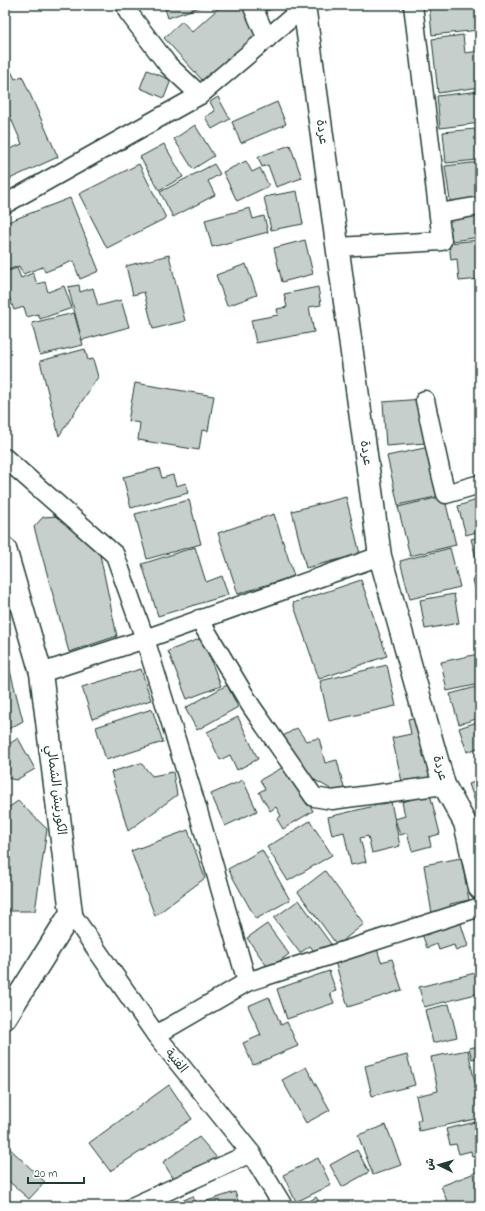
<svg xmlns="http://www.w3.org/2000/svg" width="485" height="1211" viewBox="0 0 485 1211" font-family="'Indie Flower','Playpen Sans Arabic',sans-serif">
<style>
.building{fill:#c7cfcc;stroke:#1f3d34}
.lines{fill:none;stroke-linecap:round;stroke-linejoin:round}
.street-casing{stroke:#1f3d34;stroke-width:21}
.secondary-casing{stroke:#1f3d34;stroke-width:25}
.street{stroke:#fff;stroke-width:18}
.secondary{stroke:#fff;stroke-width:22}
.labels{text-anchor:middle;dominant-baseline:central;stroke-width:3.5;stroke-linejoin:round;paint-order:stroke}
.street-label{font-size:13px;fill:#1f3d34;stroke:#fff}
</style>
<rect width="100%" height="100%" fill="#fff"/>
<filter id="ink" filterUnits="userSpaceOnUse"><feTurbulence type="fractalNoise" baseFrequency=".025" numOctaves="2"/><feDisplacementMap in="SourceGraphic" scale="8" xChannelSelector="R" yChannelSelector="G"/><feConvolveMatrix kernelMatrix="1 2 1 2 8 2 1 2 1" color-interpolation-filters="sRGB"/></filter>
<g filter="url(#ink)">
<g class="building">
<path d="M164,5h42l-38,13z"/>
<path d="M222,5h18l21,25 -58,51 -39,-43 18,-17 10,11z"/>
<path d="M255,5h18v4l-15,4z"/>
<path d="M429,5h48l2,25 -47,5z"/>
<path d="M463,35l2,18 15,-2v36l-42,6 -6,-54z"/>
<path d="M8,65l7,14 7,-3 36,81 -53,24v-30l17,-7 -17,-39v-38z"/>
<path d="M147,70l24,10 -7,18 -24,-10z"/>
<path d="M480,91v32l-40,5 -3,-32z"/>
<path d="M218,97l12,22 -18,10 -7,-12 10,-6 -5,-9z"/>
<path d="M277,102l9,22 -45,19 -9,-21z"/>
<path d="M195,125l19,31 -21,13 -19,-30z"/>
<path d="M475,129l3,31 -32,3 -3,-31z"/>
<path d="M164,144l19,33 -24,13 -19,-33z"/>
<path d="M290,145l12,33 -26,9 -8,-22 -6,2 -4,-10z"/>
<path d="M246,161l6,11 8,-4 9,18 -32,15 -14,-29z"/>
<path d="M480,162v41l-29,4 -6,-41z"/>
<path d="M139,164l27,54 -59,30 -28,-54z"/>
<path d="M214,164l6,10 -12,7 7,14 -42,22 -13,-25z"/>
<path d="M297,191l6,33 -32,6 -7,-33z"/>
<path d="M70,198l29,73 -19,8 -7,-18 -28,11 -2,-5 -20,7 -4,-8 -14,5v-48z"/>
<path d="M250,208l3,11 11,-3 4,16 -56,15 -7,-27z"/>
<path d="M479,211l1,26 -28,4 -4,-25z"/>
<path d="M305,240l8,34 -31,8 -8,-34z"/>
<path d="M479,240l1,39 -21,2 -2,-22 -6,1 -2,-17z"/>
<path d="M169,255l16,66 -32,8 -9,-37 -11,3 -7,-29z"/>
<path d="M246,264l11,31 -30,11 -11,-31z"/>
<path d="M17,268l4,10 12,-5 4,11 8,-2 3,10 16,-6 8,22 -32,11 -2,-5 -11,3 -3,-10 -10,3 -9,-24v-14z"/>
<path d="M79,285l1,7 13,-4 5,18 23,-6 8,27 -47,13 -14,-53z"/>
<path d="M318,287l3,18 -12,2 5,25 -58,11 -5,-23 27,-5 -1,-6 10,-2 -3,-13z"/>
<path d="M74,313l9,32 -43,10 -8,-32z"/>
<path d="M85,349l3,11 5,-1 5,18 -39,59 -19,-75z"/>
<path d="M135,383l79,13 -6,35 -6,-1 -3,20 -61,-10 2,-17 -12,-2z"/>
<path d="M422,399l4,44 -40,3 -3,-44z"/>
<path d="M429,447l11,49 -42,9 -11,-49z"/>
<path d="M159,468l3,10 11,-3 3,11 10,-3 2,10 -57,15 -8,-31z"/>
<path d="M444,496l12,49 -46,11 -12,-49z"/>
<path d="M346,497l14,57 -54,14 -14,-57z"/>
<path d="M480,499v32l-14,4 -8,-29z"/>
<path d="M189,500l12,44 -54,15 -12,-45z"/>
<path d="M274,514l20,62 -56,18 -20,-61z"/>
<path d="M58,516l41,34 18,86 -48,16 -35,-125 9,-10z"/>
<path d="M480,537v35l-9,-33z"/>
<path d="M195,547l11,35 16,-6 6,19 -70,21 -16,-52z"/>
<path d="M450,548l10,39 -50,12 -10,-38z"/>
<path d="M480,578v28l-7,-26z"/>
<path d="M361,580l26,76 -68,23 -26,-76z"/>
<path d="M454,594l5,29 -34,6 -5,-29z"/>
<path d="M202,638l19,48 -34,13 -19,-48z"/>
<path d="M5,651l18,70 -18,10z"/>
<path d="M478,654l2,9v21l-33,7 -6,-29z"/>
<path d="M387,665l9,41 -67,15 -9,-40z"/>
<path d="M141,669l10,31 -59,19 -10,-32z"/>
<path d="M227,685l11,22 -41,23 -12,-22z"/>
<path d="M480,686v32l-21,6 -9,-30z"/>
<path d="M152,709l11,33 -57,18 -10,-33z"/>
<path d="M238,717l20,42 -21,11 -7,-15 -10,5 -13,-28z"/>
<path d="M418,717l14,62 -29,7 -11,-48 19,-4 -3,-15z"/>
<path d="M480,721v26l-13,5 -8,-24z"/>
<path d="M297,728l9,13 13,-3 6,25 12,-3 7,28 -10,3 -28,-16 -23,-39z"/>
<path d="M18,738l17,31 -19,11 -9,-2 -2,2v-33z"/>
<path d="M141,763l11,13 21,-4 4,23 -49,36 -17,-59z"/>
<path d="M287,765l26,46 -30,18 -6,-10 4,-3 -5,-9 -6,4 -11,-19 6,-3 -5,-9z"/>
<path d="M243,780l14,31 -32,15 -14,-32z"/>
<path d="M480,780v23l-4,1 -7,-20z"/>
<path d="M430,794l10,40 -11,3 2,9 -19,5 -5,-18 -7,2 -5,-16 10,-3 -3,-14z"/>
<path d="M18,801l29,28 -12,82h-29l-1,-2v-99z"/>
<path d="M391,802l9,44 -28,7 -4,-17 -8,2 6,24 -15,3 -7,-33 -12,3 -4,-18z"/>
<path d="M310,821l22,34 -44,26 -21,-34z"/>
<path d="M188,830l17,48 -50,38 -24,-65z"/>
<path d="M262,850l28,50 -34,19 -28,-50z"/>
<path d="M461,858l8,42 -19,4 2,6 -20,4 -8,-49z"/>
<path d="M325,871l39,53 -27,21 -39,-53z"/>
<path d="M299,900l32,44 -15,10 -6,-8 -10,7 -26,-35z"/>
<path d="M459,918l9,28 -12,5 -2,-6 -15,5 -2,-6 -10,4 -6,-17z"/>
<path d="M267,924l22,30 -20,15 -22,-31z"/>
<path d="M376,945l5,17 11,-3 10,31 -54,17 -14,-49z"/>
<path d="M329,971l7,20 -6,2 4,10 -47,16 -10,-30z"/>
<path d="M475,973l5,20 -56,14 -5,-20z"/>
<path d="M269,997l12,28 6,-3 11,24 -45,19 -10,-22 18,-8 -13,-29z"/>
<path d="M449,1004l8,33 -24,6 -8,-33z"/>
<path d="M480,1046v11l-8,2 -3,-11z"/>
<path d="M468,1050l7,33 5,-1v36l-61,13 -2,-10 4,-2 -5,-23 22,-5 -7,-34z"/>
<path d="M407,1055l8,30 -43,11 -7,-30z"/>
<path d="M306,1067l24,43 -24,13 -24,-43z"/>
<path d="M169,1085l23,34 -82,52 -21,-28z"/>
<path d="M480,1121v35l-8,1 -1,-6 -12,3 -3,-10 -6,1 -4,-16z"/>
<path d="M386,1125l15,40 -28,10 -15,-40z"/>
<path d="M199,1137l18,21 -42,23 -12,-19z"/>
<path d="M5,1144l40,38 -16,17 -24,-21z"/>
<path d="M357,1150l12,22 -27,15 -12,-22z"/>
<path d="M318,1158l13,27 -35,17 -13,-27z"/>
<path d="M480,1171v35h-31l-8,-20z"/>
<path d="M235,1192l5,14h-34l-2,-4z"/>
<path d="M193,1196l3,10h-26z"/>
<path d="M316,1197l6,9h-20z"/>
<path d="M253,1203l1,3h-11z"/>
</g>
<g class="lines">
<g class="street-casing">
<g id="street">
<path d="M126,5l2,7 40,53 32,30"/>
<path d="M252,5l15,34"/>
<path d="M5,204l195,-109 104,-88"/>
<path d="M439,213l41,-7"/>
<path d="M338,247l104,-6 -29,-236"/>
<path d="M425,400l16,74 5,20 34,-10"/>
<path d="M5,458l110,97 30,84 53,172 49,171"/>
<path d="M199,619l52,87 63,91 18,3 112,-15"/>
<path d="M41,673l104,-34 235,-83"/>
<path d="M71,913l85,122 95,118 32,53"/>
<path d="M156,1035l91,-53 233,-75"/>
<path d="M134,1206l117,-53"/>
</g>
</g>
<g class="secondary-casing">
<g id="secondary">
<path d="M304,5l76,551 64,229 21,38 15,65"/>
<path d="M5,549l36,124 30,240 -66,105"/>
</g>
</g>
<use href="#street" class="street"/>
<use href="#secondary" class="secondary"/>
</g>
</g>
<g class="labels">
<g class="street-label">
<text transform="translate(322 132) rotate(82)">عردة</text>
<text transform="translate(366 453) rotate(82)">عردة</text>
<text transform="translate(440 768) rotate(74)">عردة</text>
<text transform="translate(56 790) rotate(83)">الكورنيش الشمالي</text>
<text transform="translate(176 1061) rotate(51)">الفنية</text>
</g>
</g>
<rect width="485" height="1211" fill="none" stroke="#fff" stroke-width="20"/>
<rect x="10" y="10" width="465" height="1191" fill="none" stroke="#1f3d34" stroke-width="1.5" filter="url(#ink)"/>
<g transform="translate(439 1165) rotate(275)" stroke="#ffffff" stroke-width="3" paint-order="stroke">
<path d="M0-3L7 15L0 10L-7 15Z" fill="#1f3d34"/>
<text y="-6" font-size="11" font-weight="bold" text-anchor="middle" fill="#1f3d34">ش</text>
</g>
<path d="M28 1177v6h56v-6" fill="none" stroke="#1f3d34" stroke-width="2"/>
<text x="34" y="1177" font-size="12" fill="#1f3d34" stroke="#ffffff" stroke-width="3" paint-order="stroke">20 m</text>
</svg>
